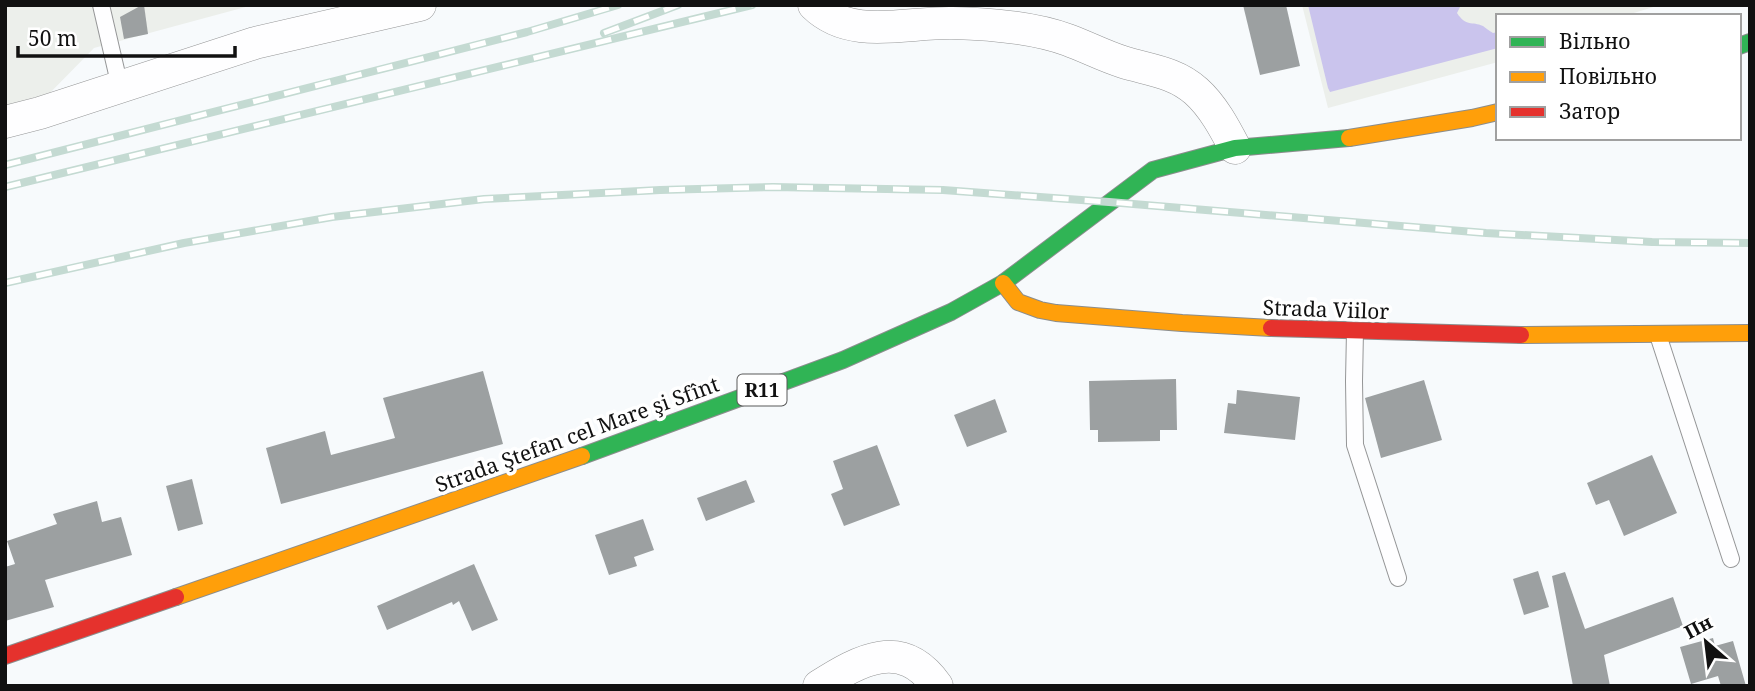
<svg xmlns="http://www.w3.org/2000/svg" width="1755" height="691" viewBox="0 0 1755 691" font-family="'Noto Serif',serif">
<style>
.industrial{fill:#ecefeb}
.forest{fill:#cac4ed}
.building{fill:#9ca0a1}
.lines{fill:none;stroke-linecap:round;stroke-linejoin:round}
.lane-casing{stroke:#959697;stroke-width:18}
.street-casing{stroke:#959697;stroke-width:33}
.fast-casing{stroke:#8b8d8d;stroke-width:18}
.slow-casing{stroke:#8b8d8d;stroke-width:18}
.jam-casing{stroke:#8b8d8d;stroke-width:18}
.lane{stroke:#fefeff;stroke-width:16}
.street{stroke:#fefeff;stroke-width:32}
.fast{stroke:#30b455;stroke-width:16}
.slow{stroke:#ff9f0a;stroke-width:16}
.jam{stroke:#e5322d;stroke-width:16}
.rail-casing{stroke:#c4dad2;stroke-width:8}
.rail{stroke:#fff;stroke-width:5;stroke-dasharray:16;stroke-linecap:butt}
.labels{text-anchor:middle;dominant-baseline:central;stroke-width:7;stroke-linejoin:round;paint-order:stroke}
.shield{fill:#fff;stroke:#585858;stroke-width:2}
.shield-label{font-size:19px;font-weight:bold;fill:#111}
.street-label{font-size:21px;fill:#111;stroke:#fff}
</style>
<rect width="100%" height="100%" fill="#f7fafc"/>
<g class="industrial">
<path d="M5,5h248l-159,43 -53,54 -36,8z"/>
<path d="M1302,5h358l-36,11h-126v46l-170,46z"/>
</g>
<path class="forest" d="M1308,5h153l-4,8c9,14 15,8 26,13 3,2 6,5 10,7l5,-1v16l-168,44 -2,-4z"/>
<g class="building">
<path d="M142,5h2l4,29 -24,5 -4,-22z"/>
<path d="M1243,5h43l14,61 -40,9z"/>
<path d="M483,371l20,73 -222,60 -15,-56 59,-17 6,24 64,-17 -12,-40z"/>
<path d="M1176,379l1,51h-17v11l-62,1v-12h-8l-1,-49z"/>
<path d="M1424,380l18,60 -61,18 -16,-60z"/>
<path d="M1237,390l63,7 -5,43 -71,-7 4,-30 8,1z"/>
<path d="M995,399l12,33 -40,15 -13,-32z"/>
<path d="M877,445l23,60 -56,21 -13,-32 12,-5 -10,-28z"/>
<path d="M1652,455l25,58 -53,23 -15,-36 -13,5 -9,-22z"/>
<path d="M192,479l11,45 -25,7 -12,-45z"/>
<path d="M746,480l9,22 -49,19 -9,-23z"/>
<path d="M97,501l5,21 19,-5 11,38 -87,25 9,27 -49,14v-54l10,-3 -8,-23 50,-17 -4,-10z"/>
<path d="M643,519l11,31 -20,7 3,9 -28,9 -14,-40z"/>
<path d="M474,564l24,56 -26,11 -13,-30 -6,4 -1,-3 -65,28 -10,-24z"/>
<path d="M1538,571l11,36 -25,8 -11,-36z"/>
<path d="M1565,572l20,57 88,-32 10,29 -79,29 6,31h-37l-21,-110z"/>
<path d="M1713,638l2,8 18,-5 13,45h-25l-3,-10 -27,8 -11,-37z"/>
</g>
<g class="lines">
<g class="lane-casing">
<g id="lane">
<path d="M101,5l19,82"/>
<path d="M1355,331l-1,50 1,64 43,133"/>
<path d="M1658,335l73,224"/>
</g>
</g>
<g class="street-casing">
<g id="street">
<path d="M814,5c37,36 92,17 138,18 38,1 80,4 116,17 19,7 36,16 55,22 26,8 52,10 73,29 17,15 29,38 39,57"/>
<path d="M5,122l35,-9 215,-70 165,-38"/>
<path d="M819,686c41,-26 83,-50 118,0"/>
</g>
</g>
<g class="fast-casing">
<g id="fast">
<path d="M1739,46l11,-4"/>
<path d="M582,456l261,-96 108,-48 52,-29 150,-113 82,-22 114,-10"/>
</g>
</g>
<g class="slow-casing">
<g id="slow">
<path d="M1349,138l123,-20 26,-6"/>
<path d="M1003,283l15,19 22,8 16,3 126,10 89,5"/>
<path d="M1521,335l229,-2"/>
<path d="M176,597l406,-141"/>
</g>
</g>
<g class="jam-casing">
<g id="jam">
<path d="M1271,328l250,7"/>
<path d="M5,656l171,-59"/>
</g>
</g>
<use href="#lane" class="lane"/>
<use href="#street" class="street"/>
<use href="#fast" class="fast"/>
<use href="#slow" class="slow"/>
<use href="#jam" class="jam"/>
<g class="rail-casing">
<g id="rail">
<path d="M604,33l74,-28"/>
<path d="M5,165l522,-133 91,-27"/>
<path d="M5,187l747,-182"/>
<path d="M5,283l179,-40 148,-26 152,-18 176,-9 113,-3 170,3 166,12 377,31 166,9 98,1"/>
</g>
</g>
<use href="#rail" class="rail"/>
</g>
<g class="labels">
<rect class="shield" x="737.5" y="374.5" width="49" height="31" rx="5"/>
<g class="shield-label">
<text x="762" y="390">R11</text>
</g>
<g class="street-label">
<text transform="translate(1326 309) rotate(2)">Strada Viilor</text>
<text transform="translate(577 434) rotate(-20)">Strada Ştefan cel Mare şi Sfînt</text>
</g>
</g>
<rect width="1755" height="691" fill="none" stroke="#111111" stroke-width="14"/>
<rect x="1496" y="14" width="245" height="126" fill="#ffffff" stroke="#a0a0a0" stroke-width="2"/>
<rect x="1510" y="37" width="35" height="10" fill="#30b455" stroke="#a0a0a0" stroke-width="2"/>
<text x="1559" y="49" font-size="21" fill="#111111">Вільно</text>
<rect x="1510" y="72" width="35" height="10" fill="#ff9f0a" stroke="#a0a0a0" stroke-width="2"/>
<text x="1559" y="84" font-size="21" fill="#111111">Повільно</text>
<rect x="1510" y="107" width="35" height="10" fill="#e5322d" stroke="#a0a0a0" stroke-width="2"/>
<text x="1559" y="119" font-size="21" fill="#111111">Затор</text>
<g transform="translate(1706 642) rotate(332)" stroke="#ffffff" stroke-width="5" paint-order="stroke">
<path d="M0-5L12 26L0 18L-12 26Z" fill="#111111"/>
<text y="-10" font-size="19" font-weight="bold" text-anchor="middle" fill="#111111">Пн</text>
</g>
<path d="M18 46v10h217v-10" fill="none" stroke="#111111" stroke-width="3.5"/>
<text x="28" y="46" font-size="21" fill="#111111" stroke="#ffffff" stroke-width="5" paint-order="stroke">50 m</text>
</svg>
